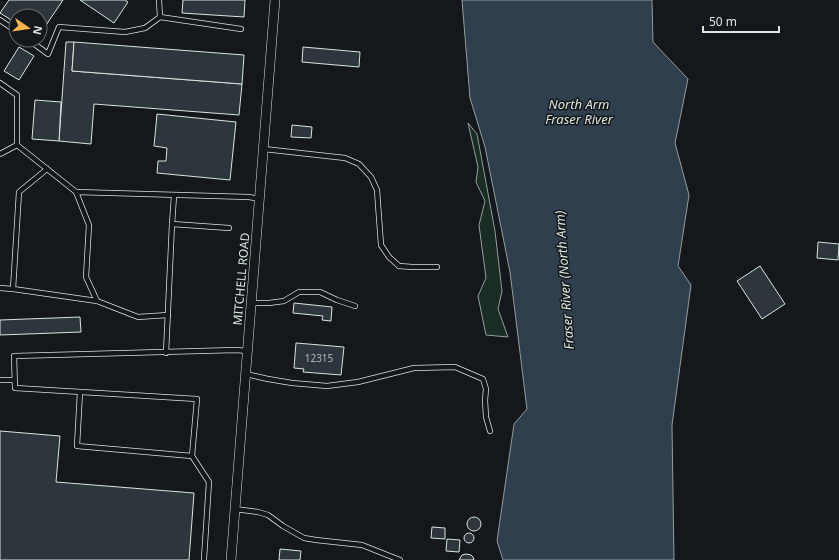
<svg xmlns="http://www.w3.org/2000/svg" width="839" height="560" viewBox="0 0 839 560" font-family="'Noto Sans',sans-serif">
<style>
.green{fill:#1a2d24;stroke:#939e99}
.water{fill:#2f3f4d;stroke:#939e99}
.building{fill:#2c363c;stroke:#d8e6dc}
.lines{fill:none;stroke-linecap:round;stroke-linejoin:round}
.service-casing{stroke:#d8e6dc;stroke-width:6}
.minor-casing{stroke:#d8e6dc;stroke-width:10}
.service{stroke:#14181c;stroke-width:4.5}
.minor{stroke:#14181c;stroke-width:9}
.labels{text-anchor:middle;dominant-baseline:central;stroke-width:3;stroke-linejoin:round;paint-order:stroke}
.number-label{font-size:10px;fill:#adbab4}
.street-label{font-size:12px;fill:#d8e6dc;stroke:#14181c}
.water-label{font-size:13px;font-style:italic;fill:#d8e6dc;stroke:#14181c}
</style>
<rect width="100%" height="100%" fill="#14181c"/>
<path class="green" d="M468,123l9,11 18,97 7,60 -4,18 10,28 -22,-2 -8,-39 8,-18 -7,-53 6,-24 -9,-19 2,-15z"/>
<path class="water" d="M462,0h190l1,42 35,37 -13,64 14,52 -11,71 13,19 -19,140 2,135h-171l-6,-19 17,-117 13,-15 -17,-137 -25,-125 -15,-49z"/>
<g class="building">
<path d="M9,0h54l-23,34v-18h-24v7l-16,-10z"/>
<path d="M80,0h45l3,2 -14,21z"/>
<path d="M183,0h62l-1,17 -62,-4z"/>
<path d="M66,42h8l-2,29 170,13 -3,31 -145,-11 -3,40 -32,-3z"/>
<path d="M74,42l170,13 -2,29 -170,-13z"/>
<path d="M19,47l15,9 -15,24 -15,-9z"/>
<path d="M303,47l57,5 -1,15 -57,-5z"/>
<path d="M35,100l26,2 -2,39 -27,-2z"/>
<path d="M157,114l79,8 -6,58 -73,-7 1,-12h8l1,-13 -13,-2z"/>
<path d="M292,125l20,2 -1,11 -20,-1z"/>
<path d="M818,242l21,2 -1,16 -21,-2z"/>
<path d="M760,266l25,38 -23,15 -25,-38z"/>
<path d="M294,303l38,4 -1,14 -9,-1 1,-4 -30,-3z"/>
<path d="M80,317l1,15 -81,3v-15z"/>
<path d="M296,343l48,4 -3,28 -38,-3 1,-3 -10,-1z"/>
<path d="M0,431l60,5 -4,46 138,11 -5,67h-189z"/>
<circle cx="474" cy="524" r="7"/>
<path d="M432,527l13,1v11l-14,-1z"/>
<circle cx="469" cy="538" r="5"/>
<path d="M447,539l13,1 -1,12 -13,-1z"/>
<path d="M280,549l21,2 -1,9h-21z"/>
<path d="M466,554l5,1 2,2 1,3h-15l3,-5z"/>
</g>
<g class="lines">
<g class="service-casing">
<g id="service">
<path d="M159,0l1,17"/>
<path d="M0,20l16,11"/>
<path d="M29,40l19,14 11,-27 66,5 20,-4 15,-11 81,12"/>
<path d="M0,83l17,12v50l59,47"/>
<path d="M264,149l81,9 14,6 12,13 6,13 4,55 8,12 10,9 13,1h25"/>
<path d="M0,154l17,-9"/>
<path d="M47,169l-28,23 -6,97 84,12"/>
<path d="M172,224l2,-28"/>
<path d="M0,288l13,1"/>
<path d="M252,303h17l15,-2 15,-9h21l17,8 18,6"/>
<path d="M168,315l-30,2 -41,-16 -11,-24 3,-52 -13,-33 173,5 11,2"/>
<path d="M166,353l6,-129 57,4"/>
<path d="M246,374l22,5 24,4 35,3 31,-4 56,-14 41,-1 28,12 3,10 -1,11 1,17 4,14"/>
<path d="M0,380h14"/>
<path d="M80,392l-3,54 115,10"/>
<path d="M235,509l23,3 10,3 15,11 21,12 12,2 46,5 38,15"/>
<path d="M204,559l5,-77 -17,-26 5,-57 -182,-11 -1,-32 222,-6 12,1"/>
</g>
</g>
<g class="minor-casing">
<path id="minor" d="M231,560l44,-560"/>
</g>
<use href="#service" class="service"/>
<use href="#minor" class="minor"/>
</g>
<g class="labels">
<g class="number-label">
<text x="319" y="358">12315</text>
</g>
<g class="street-label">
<text transform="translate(241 279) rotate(-85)">MITCHELL ROAD</text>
</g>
<g class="water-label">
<text x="579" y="104">North Arm<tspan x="579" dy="15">Fraser River</tspan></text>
<text transform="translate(564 280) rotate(-94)">Fraser River (North Arm)</text>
</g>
</g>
<g transform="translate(28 28) rotate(103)"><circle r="19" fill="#14181c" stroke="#626a69"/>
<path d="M0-3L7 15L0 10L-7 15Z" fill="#ffb74d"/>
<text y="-6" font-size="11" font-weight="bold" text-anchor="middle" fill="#d8e6dc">N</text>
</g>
<path d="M703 26v6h76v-6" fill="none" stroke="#d8e6dc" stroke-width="2"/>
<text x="709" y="26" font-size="12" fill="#d8e6dc" stroke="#14181c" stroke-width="3" paint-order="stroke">50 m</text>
</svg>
